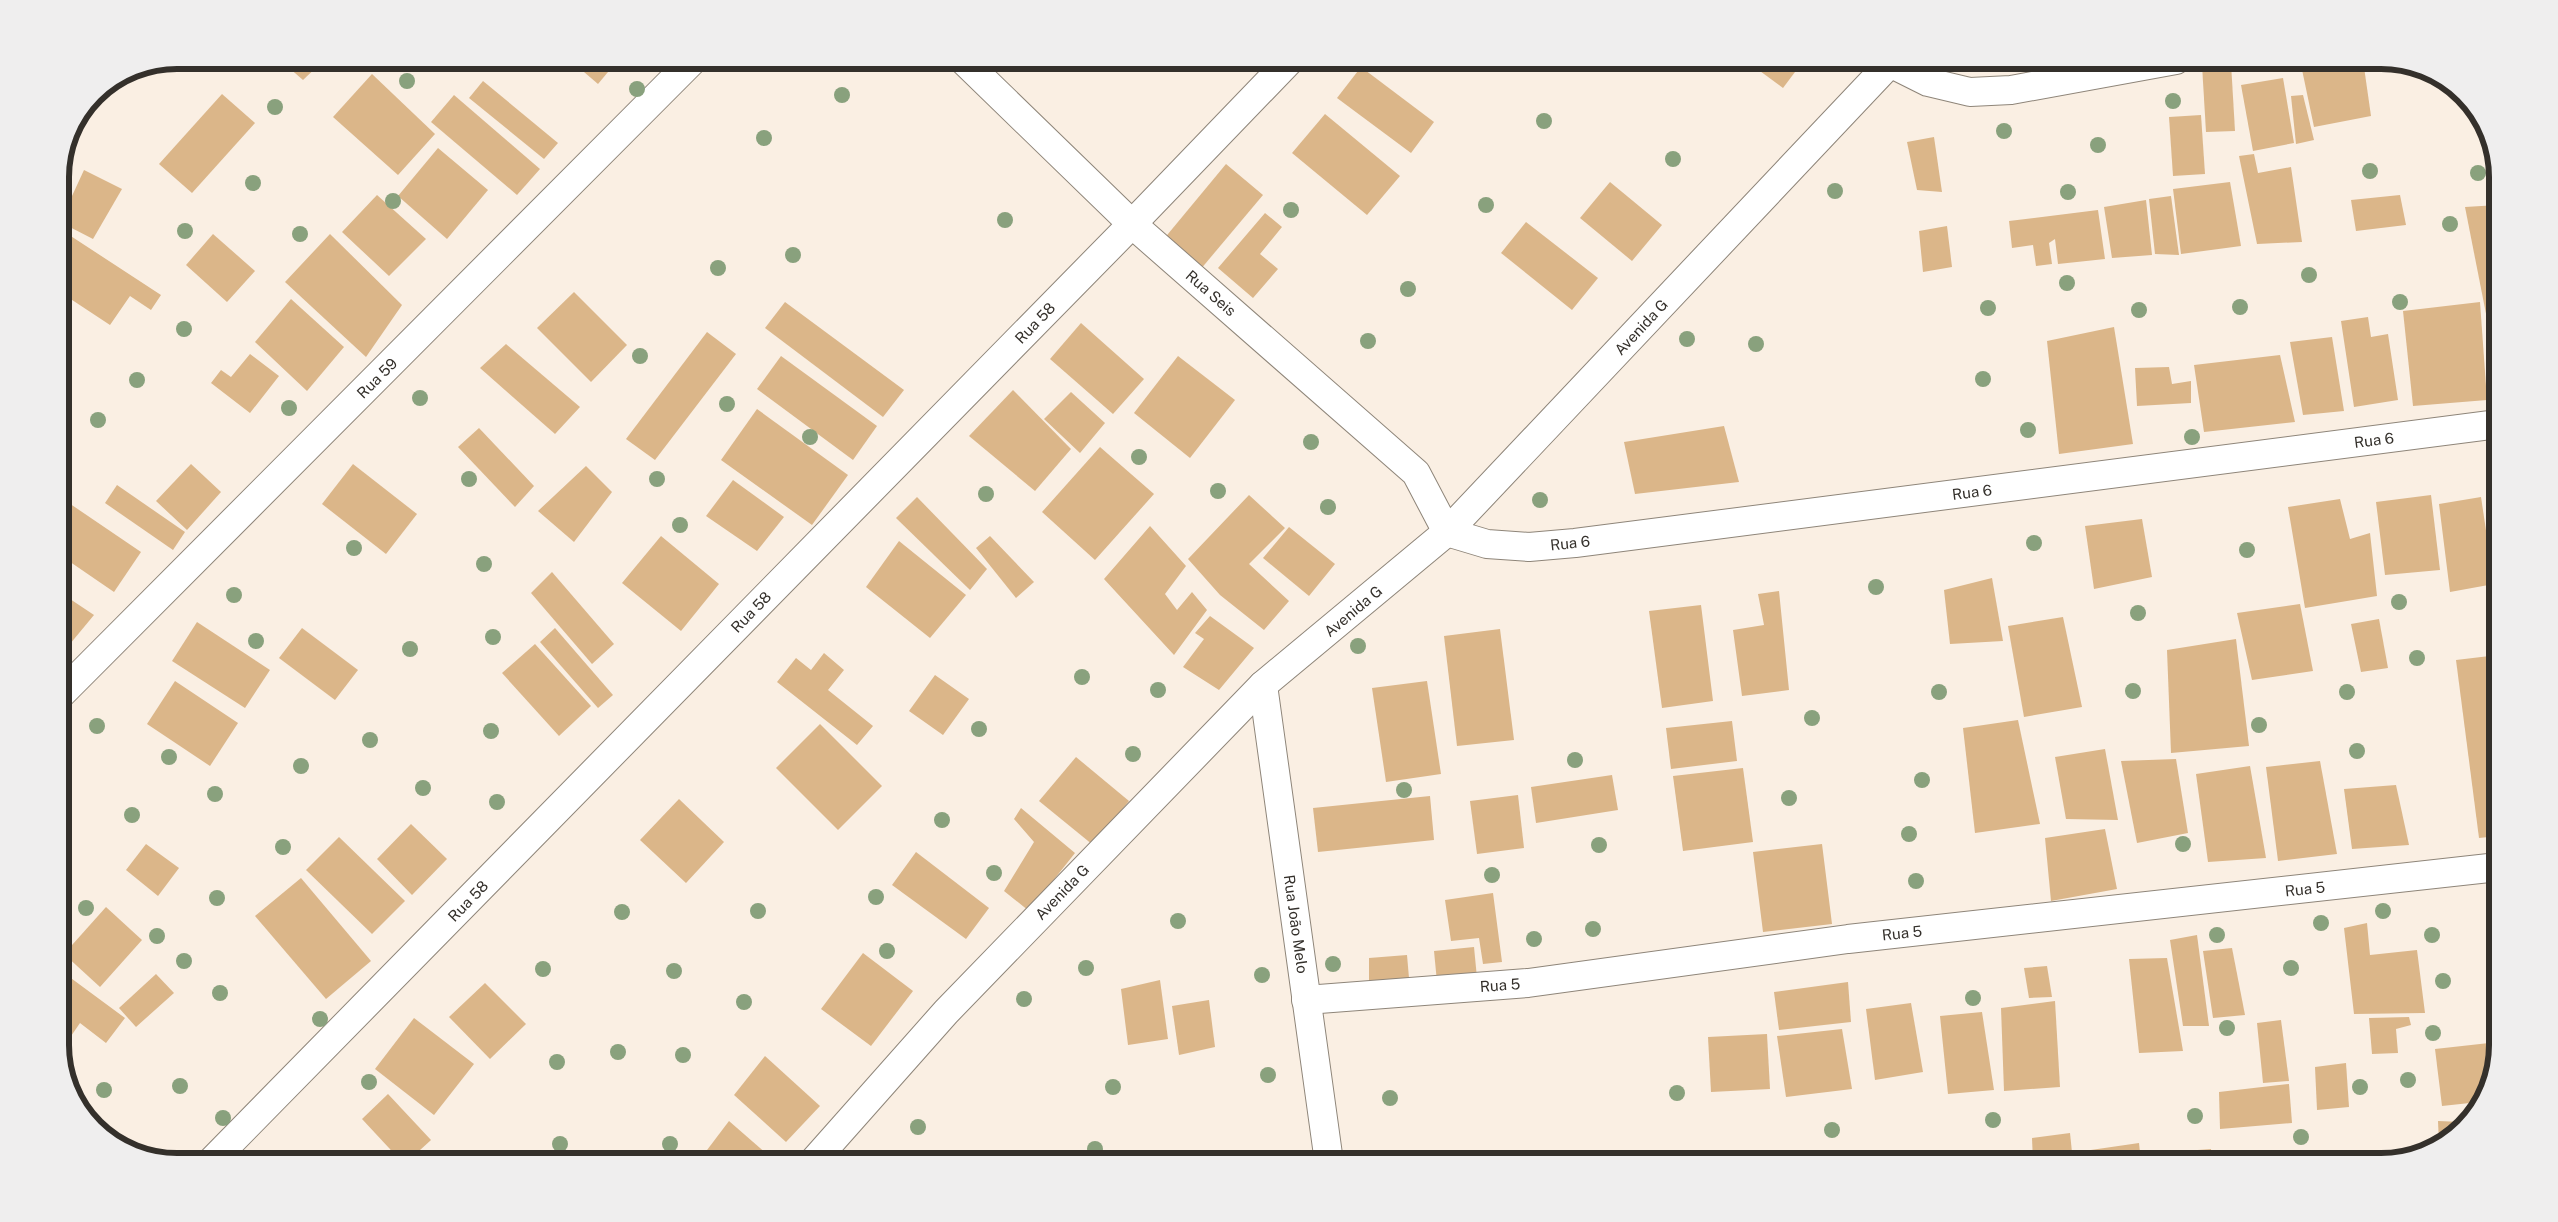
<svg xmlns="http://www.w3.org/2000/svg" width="2558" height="1222" viewBox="0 0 2558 1222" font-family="'Public Sans',sans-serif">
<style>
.building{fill:#dbb689}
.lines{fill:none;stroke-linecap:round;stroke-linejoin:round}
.minor-casing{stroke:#8e8579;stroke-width:30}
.minor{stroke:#fff;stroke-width:28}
.tree{fill:#89a17d}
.labels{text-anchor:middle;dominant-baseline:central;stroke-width:4;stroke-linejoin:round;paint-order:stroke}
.street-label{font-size:15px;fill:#34302b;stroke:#fff}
.rim{fill:none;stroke:#34302b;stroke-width:6}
</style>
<rect width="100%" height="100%" fill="#faefe3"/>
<g class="building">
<path d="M280,60h44l-21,20z"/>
<path d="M570,60h48l-20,24z"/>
<path d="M1745,60h59l-21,28z"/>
<path d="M2300,60h63l8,56 -57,11z"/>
<path d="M2231,63l4,68 -29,1 -4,-67z"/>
<path d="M1361,67l73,55 -23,31 -74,-55z"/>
<path d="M372,74l63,60 -37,41 -65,-58z"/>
<path d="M2283,78l11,65 -41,8 -12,-66z"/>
<path d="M483,81l75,62 -14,16 -75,-61z"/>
<path d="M222,94l33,29 -63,70 -33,-29z"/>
<path d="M454,95l86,74 -23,26 -86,-73z"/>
<path d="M2303,95l11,45 -18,4 -5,-48z"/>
<path d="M1325,114l75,62 -33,39 -75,-62z"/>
<path d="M2201,115l4,59 -32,2 -4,-59z"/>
<path d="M1934,137l8,55 -25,-2 -10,-48z"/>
<path d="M438,148l50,42 -41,49 -49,-43z"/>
<path d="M2254,154l4,19 33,-6 11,75 -45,2 -18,-88z"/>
<path d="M1226,164l37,31 -63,75 -37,-30z"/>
<path d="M84,170l38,19 -29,50 -33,-17z"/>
<path d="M1610,182l52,43 -30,36 -52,-43z"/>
<path d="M2230,182l11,64 -60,8 -8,-65z"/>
<path d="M377,195l49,44 -37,37 -47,-44z"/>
<path d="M2400,195l6,30 -50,6 -5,-31z"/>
<path d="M2171,196l8,59 -24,-1 -6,-55z"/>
<path d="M2146,200l6,55 -40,3 -8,-51z"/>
<path d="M2498,205v124h-9l-24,-122z"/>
<path d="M2098,210l7,49 -47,5 -3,-25 -6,4 3,21 -16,2 -3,-21 -21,3 -3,-27z"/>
<path d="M1265,213l17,14 -22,27 18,15 -25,29 -35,-30z"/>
<path d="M1526,222l72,56 -26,32 -71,-57z"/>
<path d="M1947,226l5,41 -29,5 -4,-41z"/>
<path d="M60,229l101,66 -10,15 -21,-14 -20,29 -50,-33z"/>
<path d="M213,234l42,37 -28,31 -41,-37z"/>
<path d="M330,234l72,71 -36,52 -81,-75z"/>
<path d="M574,292l53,53 -36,37 -54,-54z"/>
<path d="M291,299l53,48 -37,44 -52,-49z"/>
<path d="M785,302l119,88 -21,27 -118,-89z"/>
<path d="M2480,302l7,98 -74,6 -10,-95z"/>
<path d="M2368,317l3,20 17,-3 10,66 -44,7 -13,-86z"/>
<path d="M1081,323l63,56 -31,35 -63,-55z"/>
<path d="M2114,327l19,117 -74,10 -12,-113z"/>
<path d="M707,332l29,22 -81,106 -29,-21z"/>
<path d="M2332,337l12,74 -41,4 -13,-73z"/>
<path d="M506,344l74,63 -25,27 -75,-66z"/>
<path d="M250,354l29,22 -29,37 -39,-30 10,-13 10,7z"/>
<path d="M2280,355l15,67 -91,10 -10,-67z"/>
<path d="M781,356l96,70 -24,34 -96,-71z"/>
<path d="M1178,356l57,44 -45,58 -56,-45z"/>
<path d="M2498,360v39l-6,1 -4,-39z"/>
<path d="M2169,367l3,17 19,-3v22l-54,3 -2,-38z"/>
<path d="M1013,390l58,59 -36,42 -66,-55z"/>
<path d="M1071,392l34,31 -25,30 -36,-34z"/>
<path d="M757,409l91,66 -36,50 -91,-65z"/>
<path d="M1724,426l15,56 -104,12 -11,-52z"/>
<path d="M479,428l55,58 -19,21 -57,-60z"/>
<path d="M1100,447l54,47 -59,66 -53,-48z"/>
<path d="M191,464l30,28 -34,38 -31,-29z"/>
<path d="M353,464l64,50 -31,40 -64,-50z"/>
<path d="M586,466l26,26 -38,50 -36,-31z"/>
<path d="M733,480l51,37 -27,34 -51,-35z"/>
<path d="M117,485l68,47 -12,18 -68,-47z"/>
<path d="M1249,495l36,33 -36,36 40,37 -25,29 -44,-35 -32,-36z"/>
<path d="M2431,495l9,75 -55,5 -9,-73z"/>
<path d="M60,497l81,55 -27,40 -54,-37z"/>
<path d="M917,497l70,72 -17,21 -74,-72z"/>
<path d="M2481,497l13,87 -44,8 -11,-88z"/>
<path d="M2340,499l10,40 20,-6 7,63 -72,12 -17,-101z"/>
<path d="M2142,519l10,58 -58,12 -9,-63z"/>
<path d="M1150,526l36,40 -21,28 12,16 15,-18 15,18 -33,45 -70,-76z"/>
<path d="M1289,527l46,37 -26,32 -46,-38z"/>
<path d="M661,536l58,48 -38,47 -59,-48z"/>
<path d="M990,536l44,46 -18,16 -40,-50z"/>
<path d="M899,541l67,54 -36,43 -64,-51z"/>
<path d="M552,572l62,72 -22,20 -61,-71z"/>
<path d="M1992,578l11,63 -53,3 -6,-54z"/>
<path d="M1779,591l10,99 -47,6 -9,-66 31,-5 -6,-31z"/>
<path d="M70,599l24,16 -34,41v-44z"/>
<path d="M2300,604l13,67 -61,9 -15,-67z"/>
<path d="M1701,605l12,96 -51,7 -13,-97z"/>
<path d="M1210,616l44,32 -35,42 -36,-23 21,-28 -9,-6z"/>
<path d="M2063,617l19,90 -58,10 -16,-91z"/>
<path d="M2379,619l9,49 -27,4 -10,-48z"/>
<path d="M197,622l73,48 -25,38 -73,-47z"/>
<path d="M302,628l56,42 -23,30 -56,-42z"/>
<path d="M555,628l58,67 -15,13 -58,-66z"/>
<path d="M1500,629l14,111 -57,6 -13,-110z"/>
<path d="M2236,639l13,107 -78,7 -4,-103z"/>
<path d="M535,644l56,62 -32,30 -57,-63z"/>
<path d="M824,653l20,17 -16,20 45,36 -16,19 -80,-63 19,-24 15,12z"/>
<path d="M2498,655v181l-19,2 -23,-178z"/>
<path d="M935,675l34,24 -26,36 -34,-24z"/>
<path d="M175,681l63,42 -28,43 -63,-42z"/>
<path d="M1427,681l14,93 -55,8 -14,-94z"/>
<path d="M2018,720l22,104 -65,9 -12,-105z"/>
<path d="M1732,721l5,40 -66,8 -5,-41z"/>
<path d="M820,724l62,62 -44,44 -62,-62z"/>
<path d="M2105,749l13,71 -52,-1 -11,-62z"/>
<path d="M1076,757l53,44 -36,44 -54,-44z"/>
<path d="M2176,759l12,74 -51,10 -16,-82z"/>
<path d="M2320,761l17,93 -59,7 -12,-94z"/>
<path d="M2250,766l16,92 -58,4 -12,-88z"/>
<path d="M1743,768l10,74 -70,9 -10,-75z"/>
<path d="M1612,775l6,35 -82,13 -5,-36z"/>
<path d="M2396,785l13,60 -57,4 -8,-60z"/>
<path d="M1518,795l6,53 -47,6 -7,-53z"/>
<path d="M1430,796l4,44 -116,12 -5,-44z"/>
<path d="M679,799l45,43 -38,41 -46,-43z"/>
<path d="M1021,808l54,45 -46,58 -25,-20 30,-49 -20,-23z"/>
<path d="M411,824l36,35 -35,36 -35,-36z"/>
<path d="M2105,829l12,60 -66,12 -6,-63z"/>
<path d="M339,837l66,64 -33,33 -66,-64z"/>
<path d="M146,844l33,24 -21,28 -32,-26z"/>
<path d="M1822,844l10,80 -69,8 -10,-80z"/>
<path d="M916,852l73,56 -23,31 -74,-54z"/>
<path d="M301,878l70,83 -45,38 -71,-83z"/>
<path d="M1493,893l9,69 -19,2 -4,-26 -28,3 -6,-41z"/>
<path d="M106,907l36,33 -42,47 -36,-33z"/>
<path d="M2367,923l3,32 47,-5 8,63 -71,1 -10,-86z"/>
<path d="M2197,935l12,91h-26l-13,-86z"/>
<path d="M1474,947l3,31 -40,4 -3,-31z"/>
<path d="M2232,948l13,67 -32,3 -10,-67z"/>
<path d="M863,953l50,38 -42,55 -50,-37z"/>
<path d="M1407,955l2,23 -40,3v-23z"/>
<path d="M2167,958l16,93 -44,2 -10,-94z"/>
<path d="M2047,966l5,31 -23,1 -5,-30z"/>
<path d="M64,973l61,45 -19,25 -26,-20 -11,16 -9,-7v-54z"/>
<path d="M156,974l18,19 -38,34 -17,-19z"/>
<path d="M1160,980l8,59 -40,6 -7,-56z"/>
<path d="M1848,982l3,40 -72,8 -5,-38z"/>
<path d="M485,983l41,41 -36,35 -41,-42z"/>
<path d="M1209,1000l6,47 -36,8 -7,-49z"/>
<path d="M2055,1001l5,86 -56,4 -3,-83z"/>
<path d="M1911,1003l12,69 -48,8 -9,-71z"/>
<path d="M1982,1012l12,78 -46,4 -8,-78z"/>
<path d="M2409,1017l2,8 -15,4 2,24 -26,1 -3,-36z"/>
<path d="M414,1018l60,46 -40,51 -59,-46z"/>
<path d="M2281,1020l8,61 -26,2 -6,-60z"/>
<path d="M1842,1029l10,60 -66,8 -9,-61z"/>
<path d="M1767,1034l3,55 -59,3 -3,-55z"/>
<path d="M2498,1042l-9,48 -10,12 -37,4 -7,-57z"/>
<path d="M765,1056l55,50 -34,36 -52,-47z"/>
<path d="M2346,1063l3,44 -32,3 -2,-43z"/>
<path d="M2289,1084l3,39 -72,6 -1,-37z"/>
<path d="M388,1094l43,46 -24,22h-5l-40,-43z"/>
<path d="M729,1121l47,41h-71l-4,-4z"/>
<path d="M2438,1121l24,1 -16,20 -7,2z"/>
<path d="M2070,1133l3,29h-40l-1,-24z"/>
<path d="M2139,1143l2,19h-63l-1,-10z"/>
<path d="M2211,1149l1,13h-53l-1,-9z"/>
</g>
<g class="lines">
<g class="minor-casing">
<g id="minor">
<path d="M963,60l169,164 284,249 31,59 40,12 42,3 46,-4 923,-119"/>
<path d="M1890,63l38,19 42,10 41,-2 165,-30"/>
<path d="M1263,685l66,477"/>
<path d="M60,695l633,-635"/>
<path d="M1306,1000l222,-17 320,-44 650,-72"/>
<path d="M211,1162l921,-938 158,-164"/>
<path d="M813,1162l133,-150 317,-327 184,-153 446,-472"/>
</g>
</g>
<use href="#minor" class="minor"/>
</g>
<g class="tree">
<circle cx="407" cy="81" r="8"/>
<circle cx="637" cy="89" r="8"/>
<circle cx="842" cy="95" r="8"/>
<circle cx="2173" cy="101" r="8"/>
<circle cx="275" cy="107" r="8"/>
<circle cx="1544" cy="121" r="8"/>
<circle cx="2004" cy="131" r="8"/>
<circle cx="764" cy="138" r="8"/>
<circle cx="2098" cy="145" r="8"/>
<circle cx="1673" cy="159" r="8"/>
<circle cx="2370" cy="171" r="8"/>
<circle cx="2478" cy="173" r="8"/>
<circle cx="253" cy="183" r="8"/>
<circle cx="1835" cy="191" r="8"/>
<circle cx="2068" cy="192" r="8"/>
<circle cx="393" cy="201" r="8"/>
<circle cx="1486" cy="205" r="8"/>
<circle cx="1291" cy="210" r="8"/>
<circle cx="1005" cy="220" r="8"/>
<circle cx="2450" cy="224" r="8"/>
<circle cx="185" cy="231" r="8"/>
<circle cx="300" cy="234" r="8"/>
<circle cx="793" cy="255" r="8"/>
<circle cx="718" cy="268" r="8"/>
<circle cx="2309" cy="275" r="8"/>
<circle cx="2067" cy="283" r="8"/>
<circle cx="1408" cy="289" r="8"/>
<circle cx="2400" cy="302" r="8"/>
<circle cx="2240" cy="307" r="8"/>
<circle cx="1988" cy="308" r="8"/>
<circle cx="2139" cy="310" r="8"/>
<circle cx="184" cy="329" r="8"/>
<circle cx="1687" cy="339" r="8"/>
<circle cx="1368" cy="341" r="8"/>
<circle cx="1756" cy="344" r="8"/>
<circle cx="640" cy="356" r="8"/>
<circle cx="1983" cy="379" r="8"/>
<circle cx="137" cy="380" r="8"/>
<circle cx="420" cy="398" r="8"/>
<circle cx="727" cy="404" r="8"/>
<circle cx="289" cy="408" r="8"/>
<circle cx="98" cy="420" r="8"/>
<circle cx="2028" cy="430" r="8"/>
<circle cx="810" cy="437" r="8"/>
<circle cx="2192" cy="437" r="8"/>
<circle cx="1311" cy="442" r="8"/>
<circle cx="1139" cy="457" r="8"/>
<circle cx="469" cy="479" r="8"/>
<circle cx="657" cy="479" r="8"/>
<circle cx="1218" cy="491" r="8"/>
<circle cx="986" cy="494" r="8"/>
<circle cx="1540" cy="500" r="8"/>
<circle cx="1328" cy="507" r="8"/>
<circle cx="680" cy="525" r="8"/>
<circle cx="2034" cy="543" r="8"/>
<circle cx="354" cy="548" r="8"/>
<circle cx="2247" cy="550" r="8"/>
<circle cx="484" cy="564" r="8"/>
<circle cx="1876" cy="587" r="8"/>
<circle cx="234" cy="595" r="8"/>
<circle cx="2399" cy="602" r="8"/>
<circle cx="2138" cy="613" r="8"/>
<circle cx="493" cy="637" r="8"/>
<circle cx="256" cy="641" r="8"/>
<circle cx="1358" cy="646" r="8"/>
<circle cx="410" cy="649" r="8"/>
<circle cx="2417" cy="658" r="8"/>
<circle cx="1082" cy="677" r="8"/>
<circle cx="1158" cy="690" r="8"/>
<circle cx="2133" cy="691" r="8"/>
<circle cx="1939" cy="692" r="8"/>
<circle cx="2347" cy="692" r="8"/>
<circle cx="1812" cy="718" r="8"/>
<circle cx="2259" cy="725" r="8"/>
<circle cx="97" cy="726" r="8"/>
<circle cx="979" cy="729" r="8"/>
<circle cx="491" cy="731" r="8"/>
<circle cx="370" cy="740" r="8"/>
<circle cx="2357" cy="751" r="8"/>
<circle cx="1133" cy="754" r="8"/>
<circle cx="169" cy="757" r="8"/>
<circle cx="1575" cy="760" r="8"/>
<circle cx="301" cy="766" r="8"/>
<circle cx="1922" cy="780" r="8"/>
<circle cx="423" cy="788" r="8"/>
<circle cx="1404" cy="790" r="8"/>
<circle cx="215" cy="794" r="8"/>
<circle cx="1789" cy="798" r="8"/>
<circle cx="497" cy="802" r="8"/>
<circle cx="132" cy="815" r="8"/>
<circle cx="942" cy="820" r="8"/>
<circle cx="1909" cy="834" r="8"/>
<circle cx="2183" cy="844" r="8"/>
<circle cx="1599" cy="845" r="8"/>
<circle cx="283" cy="847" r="8"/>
<circle cx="994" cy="873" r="8"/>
<circle cx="1492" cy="875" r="8"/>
<circle cx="1916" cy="881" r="8"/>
<circle cx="876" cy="897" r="8"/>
<circle cx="217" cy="898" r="8"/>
<circle cx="86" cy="908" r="8"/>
<circle cx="758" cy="911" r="8"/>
<circle cx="2383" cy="911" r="8"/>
<circle cx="622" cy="912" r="8"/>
<circle cx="1178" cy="921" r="8"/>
<circle cx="2321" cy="923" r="8"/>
<circle cx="1593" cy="929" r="8"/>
<circle cx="2217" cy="935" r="8"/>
<circle cx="2432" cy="935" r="8"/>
<circle cx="157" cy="936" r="8"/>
<circle cx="1534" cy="939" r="8"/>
<circle cx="887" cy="951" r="8"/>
<circle cx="184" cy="961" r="8"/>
<circle cx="1333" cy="964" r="8"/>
<circle cx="1086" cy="968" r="8"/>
<circle cx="2291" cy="968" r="8"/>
<circle cx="543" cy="969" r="8"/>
<circle cx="674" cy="971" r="8"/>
<circle cx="1262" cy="975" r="8"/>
<circle cx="2443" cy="981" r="8"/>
<circle cx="220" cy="993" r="8"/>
<circle cx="1973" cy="998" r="8"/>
<circle cx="1024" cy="999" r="8"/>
<circle cx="744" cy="1002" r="8"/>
<circle cx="320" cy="1019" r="8"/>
<circle cx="2227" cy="1028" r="8"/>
<circle cx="2433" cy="1033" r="8"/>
<circle cx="618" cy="1052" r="8"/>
<circle cx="683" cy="1055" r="8"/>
<circle cx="557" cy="1062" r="8"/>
<circle cx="1268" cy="1075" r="8"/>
<circle cx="2408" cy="1080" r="8"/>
<circle cx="369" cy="1082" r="8"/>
<circle cx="180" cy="1086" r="8"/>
<circle cx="1113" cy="1087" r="8"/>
<circle cx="2360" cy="1087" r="8"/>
<circle cx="104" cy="1090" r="8"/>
<circle cx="1677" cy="1093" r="8"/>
<circle cx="1390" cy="1098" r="8"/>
<circle cx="2195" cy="1116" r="8"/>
<circle cx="223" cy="1118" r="8"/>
<circle cx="1993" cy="1120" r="8"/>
<circle cx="918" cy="1127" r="8"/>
<circle cx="1832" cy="1130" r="8"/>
<circle cx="2301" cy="1137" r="8"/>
<circle cx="560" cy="1144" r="8"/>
<circle cx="670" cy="1144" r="8"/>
<circle cx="1095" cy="1149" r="8"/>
</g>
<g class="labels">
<g class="street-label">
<text transform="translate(1211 293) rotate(41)">Rua Seis</text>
<text transform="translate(1035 323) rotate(-46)">Rua 58</text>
<text transform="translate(1641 327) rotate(-47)">Avenida G</text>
<text transform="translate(377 378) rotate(-45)">Rua 59</text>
<text transform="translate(2374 440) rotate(-7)">Rua 6</text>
<text transform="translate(1972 492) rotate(-7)">Rua 6</text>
<text transform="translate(1570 543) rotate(-6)">Rua 6</text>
<text transform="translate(1353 611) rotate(-40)">Avenida G</text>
<text transform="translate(751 612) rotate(-46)">Rua 58</text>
<text transform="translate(2305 889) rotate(-6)">Rua 5</text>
<text transform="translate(1062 892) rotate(-46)">Avenida G</text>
<text transform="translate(468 901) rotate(-46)">Rua 58</text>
<text transform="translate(1296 924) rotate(82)">Rua João Melo</text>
<text transform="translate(1902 933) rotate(-6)">Rua 5</text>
<text transform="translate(1500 985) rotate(-4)">Rua 5</text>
</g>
</g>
<path d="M0 0H2558V1222H0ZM177 69H2381A108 108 0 0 1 2489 177V1045A108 108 0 0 1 2381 1153H177A108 108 0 0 1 69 1045V177A108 108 0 0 1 177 69Z" fill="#efeeee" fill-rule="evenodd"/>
<path class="rim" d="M177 69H2381A108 108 0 0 1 2489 177V1045A108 108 0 0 1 2381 1153H177A108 108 0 0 1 69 1045V177A108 108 0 0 1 177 69Z"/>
</svg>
